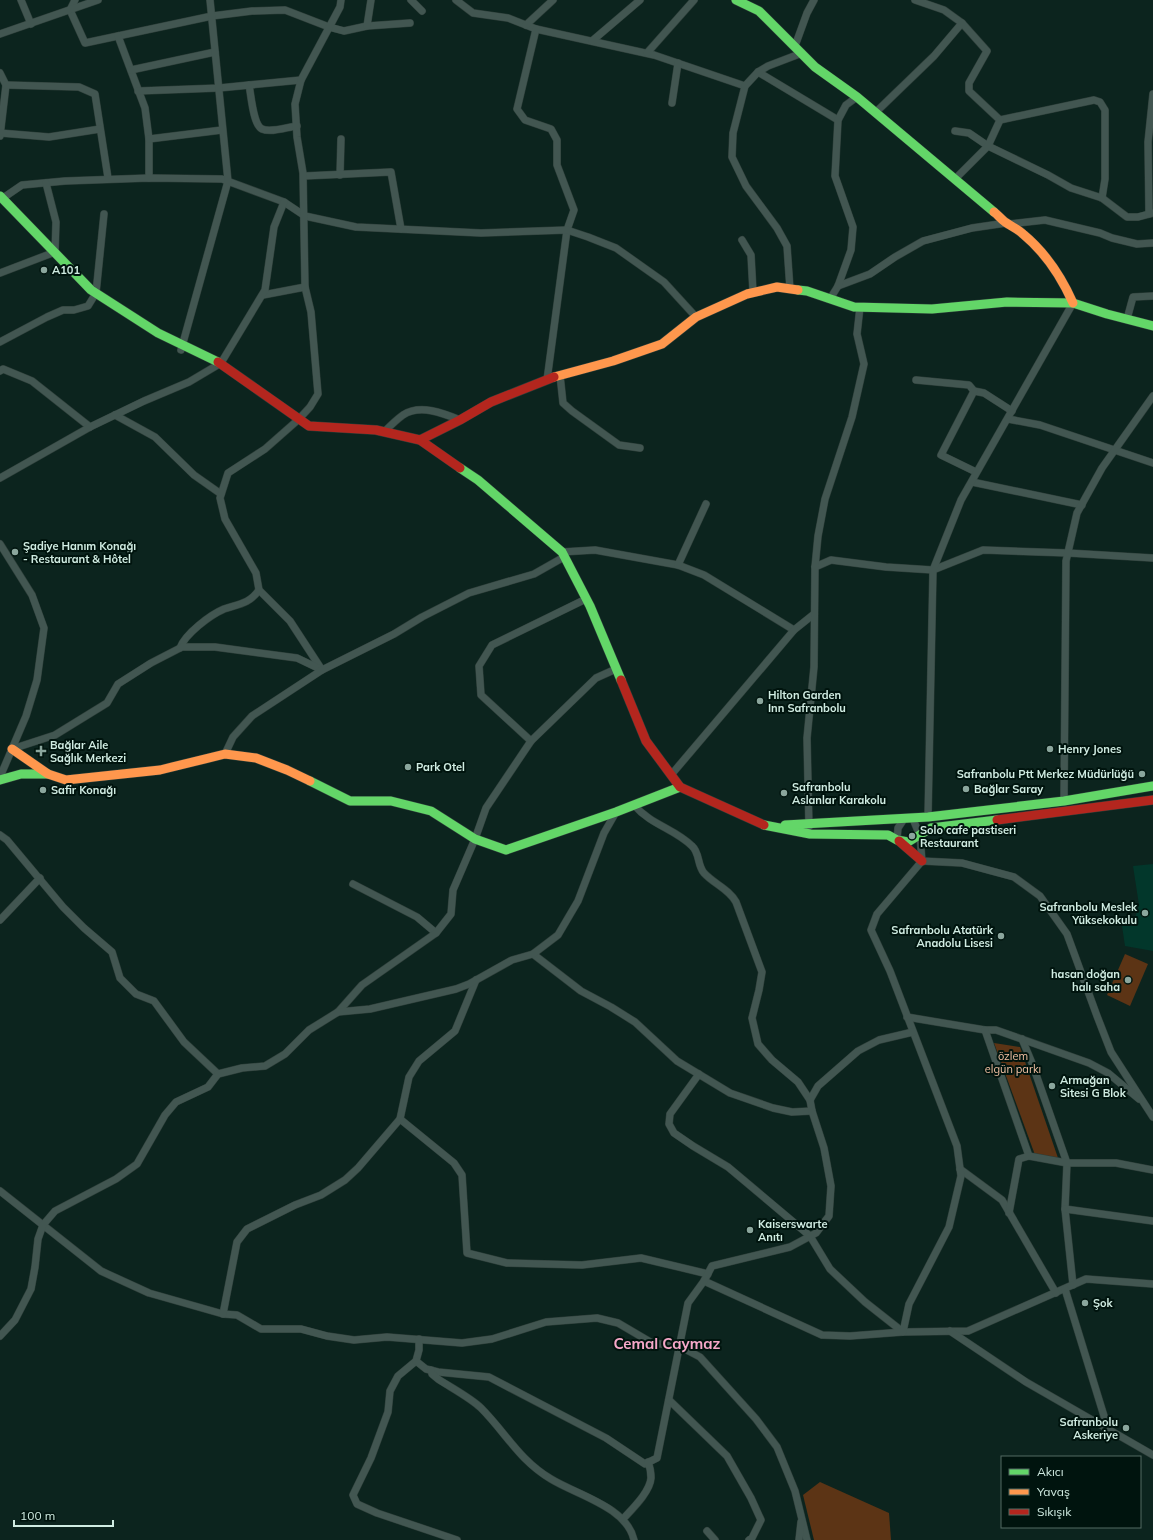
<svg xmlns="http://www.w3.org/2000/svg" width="1153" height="1540" viewBox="0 0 1153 1540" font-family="Mulish,sans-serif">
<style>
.built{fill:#02372b}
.green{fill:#5c3415}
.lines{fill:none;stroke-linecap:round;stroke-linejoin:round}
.street-casing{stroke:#2d3e39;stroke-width:8}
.fast-casing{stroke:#2d3e39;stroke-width:10}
.slow-casing{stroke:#2d3e39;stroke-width:10}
.jam-casing{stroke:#2d3e39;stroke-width:10}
.street{stroke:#425651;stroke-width:7}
.fast{stroke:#63d668;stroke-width:9}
.slow{stroke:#ff974d;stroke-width:9}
.jam{stroke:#b3261e;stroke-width:9}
.poi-dot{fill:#8ba69d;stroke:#00140e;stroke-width:1.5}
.labels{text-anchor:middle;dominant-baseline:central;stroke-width:4;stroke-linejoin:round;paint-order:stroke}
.poi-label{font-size:11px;font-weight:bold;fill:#d0ece2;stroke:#00140e;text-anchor:start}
.park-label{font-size:11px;fill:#f3c2a5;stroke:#00140e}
.district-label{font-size:15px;font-weight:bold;fill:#f6a8c9;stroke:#00140e}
</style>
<rect width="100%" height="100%" fill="#0c241e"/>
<path class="built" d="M1153,864v87l-28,-5 -3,-20 12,-5 5,-16 -6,-39z"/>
<g class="green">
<path d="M1125,954l23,10 -18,42 -23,-11z"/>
<path d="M994,1043l26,4 38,111 -23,-3z"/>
<path d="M820,1482l69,31 2,27h-77l-11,-45z"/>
</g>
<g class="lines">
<g class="street-casing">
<g id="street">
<path d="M21,0l10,24"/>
<path d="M75,0l-5,10 15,33 127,-27 40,-5 33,-1 44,17 15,4 23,-5 43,-3"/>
<path d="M411,0l11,11"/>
<path d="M456,0l17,13 35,5 28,11 118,26 91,31"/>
<path d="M915,0l29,10 18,13 25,28 -18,32v8l31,29"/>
<path d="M526,25l27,-25"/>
<path d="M367,26l4,-26"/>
<path d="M536,29l-19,80 8,11 26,9 6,11v25l17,45 -7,20 -20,150"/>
<path d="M0,34l98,-34"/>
<path d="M118,36l27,72 4,31v39"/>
<path d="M592,41l48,-41"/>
<path d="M795,46l12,-33 7,-13"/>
<path d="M647,53l47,-53"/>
<path d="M131,70l84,-18"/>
<path d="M758,72l80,48"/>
<path d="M0,73l6,12 -6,51"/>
<path d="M6,85l73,2 16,7 13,84"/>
<path d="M249,85c2,9 4,40 13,44 9,4 25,-2 35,-3"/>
<path d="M138,91l81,-3 82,-8"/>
<path d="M672,103l6,-40"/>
<path d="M876,112l58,-56 28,-33"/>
<path d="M1000,120l94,-20 6,2 5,8v69l-3,19"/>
<path d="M955,131l14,2 19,13 60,29 23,13 31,10 25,19h11l15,-4"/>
<path d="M0,133l49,4 51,-8"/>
<path d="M149,139l73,-9"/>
<path d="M340,175l1,-36"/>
<path d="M304,176l87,-4 10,57"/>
<path d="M955,179l33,-33 12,-26"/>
<path d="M3,198l19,-13 43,-4 84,-3 73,1 62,23 21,14 51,11 125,6 86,-3 21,7 28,11 48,34 32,35"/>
<path d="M1149,214l-1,-72 5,-48"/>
<path d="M1010,224l35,-4 55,13 12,5 25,6 16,-1"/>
<path d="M742,240l9,15 2,37"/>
<path d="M0,273l55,-21 1,-30 -10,-39"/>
<path d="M838,286l32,-12 25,-17 28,-16 49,-13 34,-5"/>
<path d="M790,289l-3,-43 -10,-18 -31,-42 -14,-29 1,-24 12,-47 13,-14 10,-6 34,-13"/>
<path d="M263,295l42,-8"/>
<path d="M830,299l8,-13 13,-36 2,-23 -18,-51 3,-56 8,-15 11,-8"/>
<path d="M1127,319l6,-22 20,-1"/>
<path d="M0,342l47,-25 16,-7h11l14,-4 8,-13 8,-79"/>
<path d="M181,350l47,-169 -18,-181"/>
<path d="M0,371l3,-2 29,12 58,46"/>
<path d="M560,375l3,28 9,8 47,34 21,3"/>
<path d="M916,380l53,5 5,6 10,2 28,18"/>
<path d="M974,391l-33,64 35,17"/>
<path d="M115,415l40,22 39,38 27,19"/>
<path d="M1008,419l32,6 113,38"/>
<path d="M384,432c6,-6 12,-12 19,-17 17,-11 40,-2 57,5"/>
<path d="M0,478l90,-51 54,-26 45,-19 32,-19 44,-73 9,-63 10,-25"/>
<path d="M972,482l110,23"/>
<path d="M0,544l32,51 12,33 -7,52 -11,36 -26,61"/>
<path d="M562,552l33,-2 83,15 26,10 90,55"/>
<path d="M678,565l28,-61"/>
<path d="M815,567l16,-7 55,7 47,3 50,-20 85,3 85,5"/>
<path d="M180,648c5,-14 30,-33 44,-39 15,-5 25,-5 35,-19"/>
<path d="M322,670l-32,-49 -31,-31 -3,-17 -31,-54 -5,-21 8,-25 37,-24 34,-30 11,-12 8,-13 -7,-82 -6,-25 -2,-114 -6,-36 -2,-33 6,-24 39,-73 1,-7"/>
<path d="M531,741l-50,-46 -2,-29 13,-21 94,-46"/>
<path d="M12,749l43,-14 52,-32 11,-19 33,-21 31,-16h33l82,11 23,11"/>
<path d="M225,754l8,-17 19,-21 70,-46 72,-36 28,-17 47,-24 65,-19 30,-17"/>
<path d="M671,775l123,-145 20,-16"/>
<path d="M1064,801l2,-240 11,-48 25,-45 51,-72"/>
<path d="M634,805c17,20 41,24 58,41 8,7 5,19 12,27 10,11 25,16 32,29l26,70 -3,18 -7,28 6,26 14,16 26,22 12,18"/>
<path d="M928,817l5,-247 28,-70 112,-197"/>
<path d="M809,827l-2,-89 7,-71 1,-100 3,-31 7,-37 27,-82 12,-53 -7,-30 3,-27"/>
<path d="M0,835l7,5 56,67 21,21 28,24 8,26 16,16 18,7 30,41 34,32"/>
<path d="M897,840l1,-12 6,-9"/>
<path d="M922,861l40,2 52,14 26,19 27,38 30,82 14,36 42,65"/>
<path d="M353,884l64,33 19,16"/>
<path d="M0,920l40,-42"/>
<path d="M533,954l48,37 30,16 24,15 42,39 53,32 43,15 19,4 20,-1"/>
<path d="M338,1012l24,-27 74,-52 15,-19 2,-24 22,-51 11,-31 45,-67 65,-63 20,-9"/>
<path d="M907,1017l78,13h11l93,33 19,10 31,26"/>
<path d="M985,1030l44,126"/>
<path d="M1022,1039l10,24 35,100 -2,46 8,76"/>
<path d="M699,1074l-29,40 -1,10 5,9 19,13 35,21 82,69 20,33 35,33 38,30 65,-1 118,-52 67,5"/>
<path d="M400,1119l54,44 8,12 5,78 40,10 75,2 59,-7 67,16"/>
<path d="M960,1169l42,31 54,93"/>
<path d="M0,1191l101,80 48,22 74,21 14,1 24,14h40l26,7 27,4 33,-3 75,6 30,-4 54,-17 51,-4 21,5 34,20 27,3 21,11 56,62 21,28 18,44 12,49"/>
<path d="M1065,1209l88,12"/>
<path d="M1009,1213l10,-54 10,-3 38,7h49l37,7"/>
<path d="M704,1281l118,54 28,1 53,-4 6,-28 40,-77 12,-51 -4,-30 -67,-175 -19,-41 6,-16 45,-53 -2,-25 -7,-17"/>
<path d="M1065,1289l43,140"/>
<path d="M223,1314l14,-72 10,-13 48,-24 26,-10 24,-15 13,-12 42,-49 9,-42 10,-16 36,-30 21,-51"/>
<path d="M950,1331l76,51 127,73"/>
<path d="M0,1336l15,-16 16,-31 4,-22 3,-28 5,-14 12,-14 61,-32 21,-15 28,-49 11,-13 32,-15 10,-13 24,-6 23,-2 20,-12 24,-24 29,-18 32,-3 86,-20 13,-5 43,-24 21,-6 25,-19 20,-34 26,-68 12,-21"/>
<path d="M419,1339v11l-3,11 -18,15 -8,15 -2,21 -17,46 -18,37 4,9 20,9 80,27"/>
<path d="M416,1361l10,8 12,3 51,5 117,61 39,26 12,-6 31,-155 16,-22 8,-15 78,-19 26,-14 13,-17 2,-30 -7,-38 -12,-37 -2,-11 8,-14 40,-35 21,-11 34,-8"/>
<path d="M431,1370l1,4 6,5c12,8 33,19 43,29 25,25 38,52 70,71 26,16 76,28 83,61"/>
<path d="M669,1400l58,56 24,42 10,22 -9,18 -3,2"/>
<path d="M623,1519c9,-10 27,-27 28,-41 0,-5 -1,-11 -3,-16"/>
<path d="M707,1531l8,9"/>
<path d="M799,1540l2,-18"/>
</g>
</g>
<g class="fast-casing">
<g id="fast">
<path d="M736,0l23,11 56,56 42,30 137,115"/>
<path d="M0,196l91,94 67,43 60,29"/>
<path d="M798,290l9,1 47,16 78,2 75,-7 66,1 34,11 46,12"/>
<path d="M460,468l18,12 84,72 28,54 31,74"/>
<path d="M0,780l21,-6h27"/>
<path d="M310,781l40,20h41l40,10 44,28 31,11 110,-38 64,-25"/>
<path d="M764,825l46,9 78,1 9,5 11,2 23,-14 66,-8"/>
<path d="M785,825l143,-8 136,-16 89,-15"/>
</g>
</g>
<g class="slow-casing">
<g id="slow">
<path d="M994,212c4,3 7,7 11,10 6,4 13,7 18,12 23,19 38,42 50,69"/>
<path d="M554,377l59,-16 49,-17 34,-27 51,-23 30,-7 21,3"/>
<path d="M12,749l36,25 18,6 94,-10 65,-16 31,4 31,12 23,11"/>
</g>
</g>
<g class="jam-casing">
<g id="jam">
<path d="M218,362l91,64 67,4 44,10 40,28"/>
<path d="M420,440l40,-20 31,-18 63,-25"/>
<path d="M621,680l25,61 34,46 84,38"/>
<path d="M997,820l156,-20"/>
<path d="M899,841l23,20"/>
</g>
</g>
<use href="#street" class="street"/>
<use href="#fast" class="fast"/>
<use href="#slow" class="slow"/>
<use href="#jam" class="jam"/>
</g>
<g class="poi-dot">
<circle cx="44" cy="270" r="4"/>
<circle cx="15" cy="552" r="4"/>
<circle cx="760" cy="701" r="4"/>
<circle cx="1050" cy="749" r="4"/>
<path d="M39 745h4v4h4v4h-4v4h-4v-4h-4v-4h4z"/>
<circle cx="408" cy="767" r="4"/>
<circle cx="1142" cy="774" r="4"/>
<circle cx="966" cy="789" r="4"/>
<circle cx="43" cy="790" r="4"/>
<circle cx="784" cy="793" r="4"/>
<circle cx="912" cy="836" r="4"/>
<circle cx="1145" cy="913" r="4"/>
<circle cx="1001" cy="936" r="4"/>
<circle cx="1128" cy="980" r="4"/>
<circle cx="1052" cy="1086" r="4"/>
<circle cx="750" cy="1230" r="4"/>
<circle cx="1085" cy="1303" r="4"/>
<circle cx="1126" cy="1428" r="4"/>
</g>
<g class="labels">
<g class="poi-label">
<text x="52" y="270">A101</text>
<text x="23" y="546">Şadiye Hanım Konağı<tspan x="23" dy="13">- Restaurant &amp; Hôtel</tspan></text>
<text x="768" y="695">Hilton Garden<tspan x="768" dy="13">Inn Safranbolu</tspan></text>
<text x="50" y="745">Bağlar Aile<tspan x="50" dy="13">Sağlık Merkezi</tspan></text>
<text x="1058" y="749">Henry Jones</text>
<text x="416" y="767">Park Otel</text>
<text x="1134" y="774" text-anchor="end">Safranbolu Ptt Merkez Müdürlüğü</text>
<text x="792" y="787">Safranbolu<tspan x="792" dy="13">Aslanlar Karakolu</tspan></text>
<text x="974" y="789">Bağlar Saray</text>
<text x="51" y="790">Safir Konağı</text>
<text x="920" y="830">Solo cafe pastiseri<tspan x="920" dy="13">Restaurant</tspan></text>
<text x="1137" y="907" text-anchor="end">Safranbolu Meslek<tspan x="1137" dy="13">Yüksekokulu</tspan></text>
<text x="993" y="930" text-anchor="end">Safranbolu Atatürk<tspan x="993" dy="13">Anadolu Lisesi</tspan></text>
<text x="1120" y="974" text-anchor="end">hasan doğan<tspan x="1120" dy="13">halı saha</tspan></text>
<text x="1060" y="1080">Armağan<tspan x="1060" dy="13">Sitesi G Blok</tspan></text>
<text x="758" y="1224">Kaiserswarte<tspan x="758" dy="13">Anıtı</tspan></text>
<text x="1093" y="1303">Şok</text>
<text x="1118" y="1422" text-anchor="end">Safranbolu<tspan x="1118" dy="13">Askeriye</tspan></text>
</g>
<g class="park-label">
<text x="1013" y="1056">özlem<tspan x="1013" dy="13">elgün parkı</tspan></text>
</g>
<g class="district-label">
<text x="667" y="1343">Cemal Caymaz</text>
</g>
</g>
<rect x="1001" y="1456" width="140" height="72" fill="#00140e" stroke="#536a63"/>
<rect x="1009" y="1469" width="20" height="6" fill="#63d668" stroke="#536a63"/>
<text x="1037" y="1476" font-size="12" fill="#d0ece2">Akıcı</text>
<rect x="1009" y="1489" width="20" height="6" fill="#ff974d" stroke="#536a63"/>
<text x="1037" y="1496" font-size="12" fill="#d0ece2">Yavaş</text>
<rect x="1009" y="1509" width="20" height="6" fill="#b3261e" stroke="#536a63"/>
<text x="1037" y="1516" font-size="12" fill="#d0ece2">Sıkışık</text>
<path d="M14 1520v6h99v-6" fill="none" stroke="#d0ece2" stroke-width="2"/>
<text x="20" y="1520" font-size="12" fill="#d0ece2" stroke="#00140e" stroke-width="3" paint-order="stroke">100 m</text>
</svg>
